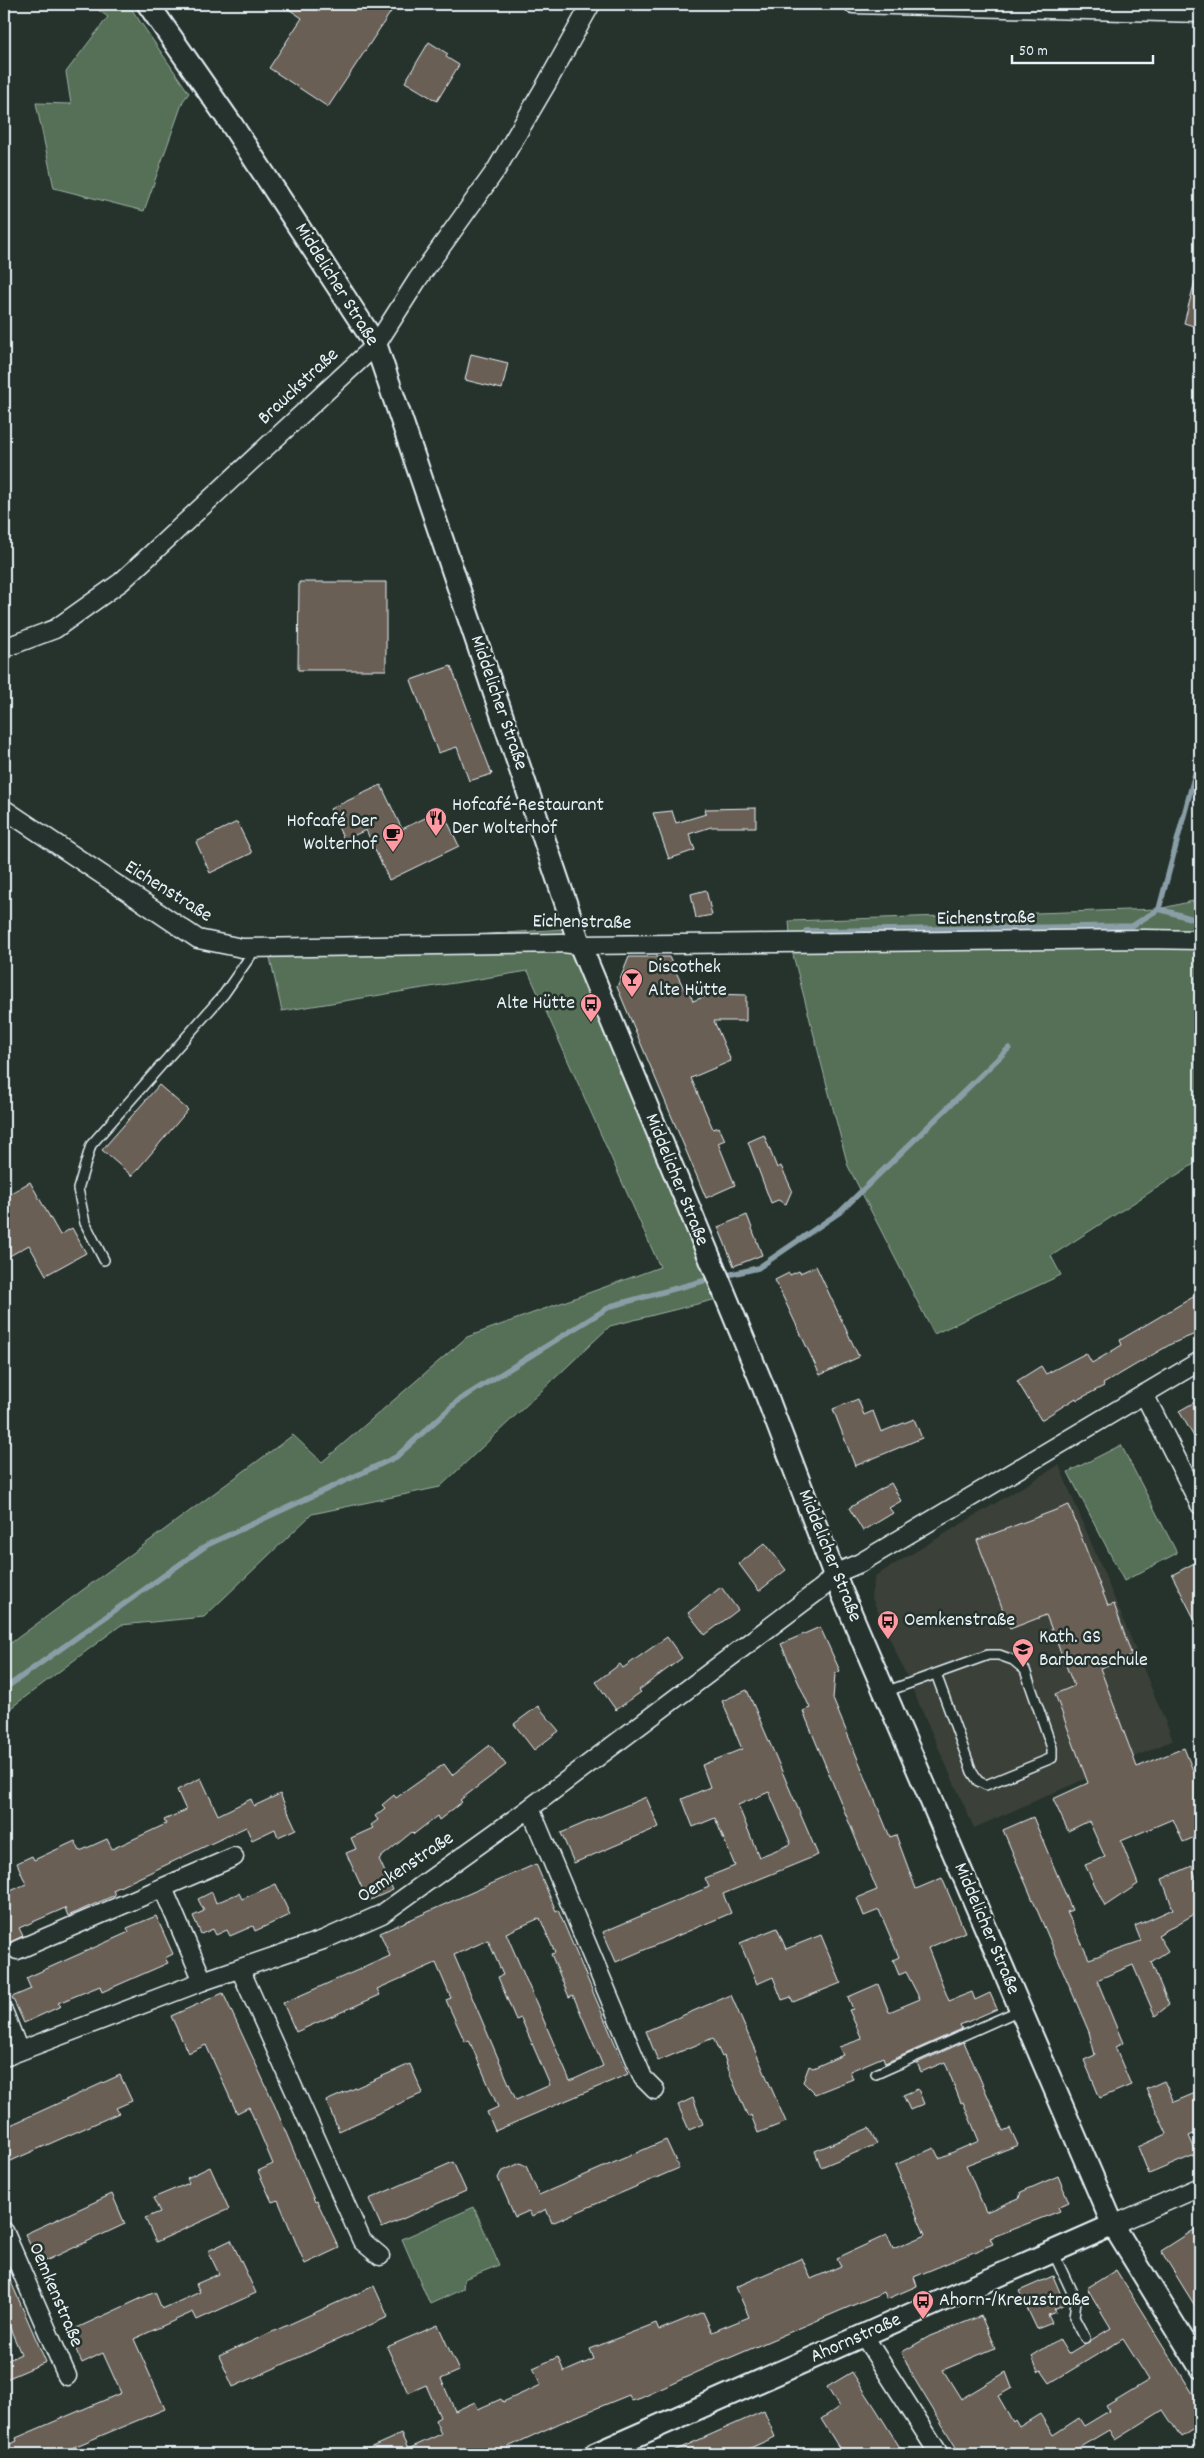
<svg xmlns="http://www.w3.org/2000/svg" width="1204" height="2458" viewBox="0 0 1204 2458" font-family="Dekko,sans-serif">
<style>
.built{fill:#3a4039}
.green{fill:#557056;stroke:#9eb0a7}
.lines{fill:none;stroke-linecap:round;stroke-linejoin:round}
.stream{stroke:#8a9ea7;stroke-width:5.5}
.building{fill:#6a5f55;stroke:#e8f1f8;fill-rule:evenodd}
.service-casing{stroke:#e8f1f8;stroke-width:12}
.minor-casing{stroke:#e8f1f8;stroke-width:21}
.tertiary-casing{stroke:#e8f1f8;stroke-width:25}
.service{stroke:#26332d;stroke-width:9}
.minor{stroke:#26332d;stroke-width:18}
.tertiary{stroke:#26332d;stroke-width:21}
.labels{text-anchor:middle;dominant-baseline:central;stroke-width:5;stroke-linejoin:round;paint-order:stroke}
.street-label{font-size:20px;fill:#e8f1f8;stroke:#26332d}
.poi-label{font-size:20px;fill:#e8f1f8;stroke:#26332d;text-anchor:start}
</style>
<rect width="100%" height="100%" fill="#26332d"/>
<filter id="ink" filterUnits="userSpaceOnUse"><feTurbulence type="fractalNoise" baseFrequency=".02" numOctaves="2"/><feDisplacementMap in="SourceGraphic" scale="10" xChannelSelector="R" yChannelSelector="G"/><feConvolveMatrix kernelMatrix="1 2 1 2 8 2 1 2 1" color-interpolation-filters="sRGB"/></filter>
<g filter="url(#ink)">
<path class="built" d="M1059,1465l114,275 -199,88 -103,-232 4,-20z"/>
<g class="green">
<path d="M90,4h38l61,89 -6,8 -39,110 -90,-23 -18,-85 35,1 -5,-32 42,-55z"/>
<path d="M1193,901l7,4v255l-149,96 10,19 -127,59 -86,-168 -57,-219 -2,-26 370,-12z"/>
<path d="M564,929l161,368 -115,29 -170,161 -128,27 -108,103 -83,8 -117,88v-65l289,-213 29,27 145,-125 193,-70 -132,-296 -246,40 -14,-62z"/>
<path d="M1121,1445l56,108 -53,28 -56,-109z"/>
<path d="M474,2207l25,58 -35,14 -1,10 -33,15 -28,-65z"/>
</g>
<g class="lines">
<g class="stream">
<path d="M1159,909l41,-154"/>
<path d="M806,931l326,-5 27,-17 41,12"/>
<path d="M723,1276l35,-8 82,-56 169,-164"/>
<path d="M4,1689l203,-144 189,-88 63,-57 152,-94 103,-28"/>
</g>
</g>
<g class="building">
<path d="M281,4h115l-68,103 -59,-39 33,-50z"/>
<path d="M429,42l19,12 -2,3 13,8 -22,36 -32,-19z"/>
<path d="M1195,281h5v47l-16,-5z"/>
<path d="M471,354l37,9 -6,26 -37,-9z"/>
<path d="M299,582h87v88h-88z"/>
<path d="M451,666l41,108 -23,7 -12,-34 -19,6 -27,-73z"/>
<path d="M381,785l21,44 40,-19 17,36 -70,34 -23,-50 -22,10 -14,-31z"/>
<path d="M756,808v19h-45l-22,7 6,16 -26,9 -16,-46 19,-2 4,12 30,-9 -1,-5z"/>
<path d="M237,822l15,31 -42,20 -14,-31z"/>
<path d="M706,890l6,25 -16,3 -5,-24z"/>
<path d="M629,957h40l16,34 3,-2 5,12 18,-7 35,1v26h-32l17,40 -40,17 22,51 6,-2 6,13 -7,3 17,42 -29,13 -89,-211z"/>
<path d="M159,1085l29,25 -56,66 -30,-26z"/>
<path d="M764,1135l13,33 4,-2 11,24 -6,14 -8,-4 -7,3 -23,-61z"/>
<path d="M30,1182l30,53 12,-7 14,25 -40,22 -17,-30 -25,14v-62z"/>
<path d="M747,1215l15,40 -28,11 -16,-39z"/>
<path d="M816,1266l43,91 -39,18 -45,-95 14,-7 1,2 9,-4 1,2z"/>
<path d="M1200,1293v39l-29,12 -68,40 1,2 -27,14 -1,-2 -35,22 -24,-39 24,-15 5,8 40,-21 6,10 30,-18 -2,-5z"/>
<path d="M858,1399l6,16 9,-4 8,21 33,-13 8,19 -67,28 -22,-57z"/>
<path d="M1200,1399v48l-21,-36z"/>
<path d="M891,1483l10,18 -12,7 4,5 -30,18 -14,-23z"/>
<path d="M1069,1505l39,101 6,-2 18,52 -32,12 37,99 47,-19 16,40v47l-17,7 -10,-23 -52,22 17,43 -33,22 -20,-41 20,-8 -16,-36 -21,10 -15,-32 35,-16 -33,-89 19,-8 -28,-71 -36,14 -33,-89z"/>
<path d="M765,1543l21,27 -27,21 -20,-27z"/>
<path d="M1200,1560v70l-28,-55z"/>
<path d="M721,1587l17,23 -33,25 -17,-22z"/>
<path d="M820,1627l20,44 -5,3 -2,25 57,138 6,-2 20,54 26,-11 23,54 -37,16 21,53 23,-9 3,8 15,-7 7,16 -37,16 2,4 -77,34 -2,-6 -33,14 3,8 -38,15 -12,-12 6,-16 4,2 30,-13 -4,-8 23,-8 -13,-29 4,-1 -5,-12 30,-13 11,28 31,-13 -14,-27 -7,3 -6,-15 6,-3 -20,-47 -15,6 -7,-18 20,-8 -74,-179 7,-3 -29,-64z"/>
<path d="M667,1637l15,21 -43,32 2,2 -25,18 -20,-28 24,-18 3,4z"/>
<path d="M747,1690l71,165 -95,39 8,19 -115,49 -13,-30 106,-45 -4,-9 30,-12 -20,-48 -22,9 -11,-28 28,-12 -8,-22 40,-16 -20,-48zM769,1792l22,52 -32,13 -21,-52z"/>
<path d="M538,1706l21,25 -25,19 -20,-26z"/>
<path d="M490,1745l16,20 -46,35 2,2 -23,18 -2,-4 -23,18 -2,-2 -33,27 14,31 -25,11 -22,-48 10,-4 -5,-11 22,-10 -2,-3 7,-5 -3,-4 10,-8 -3,-3 12,-10 2,3 48,-34 8,11z"/>
<path d="M201,1778l17,37 33,-16 3,7 26,-12 16,35 -18,8 -3,-8 -23,11 -6,-13 -133,63 2,5 -47,21 -3,-8 -46,20 4,8 -19,9v-51l22,-10 -9,-21 15,-7 2,4 41,-19 5,10 27,-12 5,10 54,-25 -2,-4 22,-10 -9,-20z"/>
<path d="M646,1797l13,30 -85,36 -13,-30z"/>
<path d="M1033,1817l39,93 -5,2 22,47 52,-18 -6,-15 38,-17 -11,-30 30,-13 8,24v21l-42,24 10,16 -17,11 18,43 -14,11 -22,-51 -36,15 26,63 -8,4 16,38 -31,13 -16,-38 11,-5 -6,-23 -86,-202z"/>
<path d="M536,1864l20,47 2,-1 70,164 -133,57 -8,-19 11,-5 -29,-67 -4,2 -15,-33 -4,-9 5,-2 -15,-35 -59,26 3,6 -84,37 -13,-29 107,-47 -10,-23zM540,1918l15,35 -4,1 18,43 4,-2 30,71 -33,15 -64,-148zM488,1940l15,35 -5,2 18,43 5,-2 29,67 -34,15 -62,-145z"/>
<path d="M276,1884l14,31 -35,16 -2,-5 -23,10 -3,-6 -11,5 -3,-6 -12,5 -8,-18 11,-5 -6,-12 14,-7 4,11 23,-10 3,6z"/>
<path d="M156,1916l17,38 -8,4 3,5 -66,29 -2,-6 -42,17 3,3 -37,17 -12,-26 19,-8 -5,-11 103,-46 -2,-4z"/>
<path d="M777,1928l9,21 35,-14 20,48 -48,19 -2,-5 -9,3 -9,-23 -16,7 -17,-41z"/>
<path d="M223,1993l48,104 44,105 2,-1 22,47 -34,16 -27,-64 -6,2 -14,-31 15,-7 -24,-57 -12,6 -31,-68 -18,8 -17,-37z"/>
<path d="M731,1995l55,127 -28,11 -7,-18 -3,2 -17,-40 -7,-21 -2,1 -9,-19 -55,23 -12,-30z"/>
<path d="M964,2042l39,89 7,-3 8,17 -52,20 20,47 33,-14 2,-6 37,-16 11,26 -11,5 2,4 -70,27 3,6 -79,33 3,9 -30,13 -3,-7 -171,73 -72,33 -9,3 -3,-6 -69,28 -52,24 3,7h-155l45,-20 7,15 33,-15 -6,-14 5,-3 -14,-32 -18,8 -21,-46 51,-22 21,46 -18,8 14,32 20,-9 3,7 23,-10 2,3 38,-17 -8,-17 25,-11 6,15 30,-13 -4,-10 66,-26 3,7 44,-18 9,20 37,-15 -13,-30 66,-29 9,21 30,-13 -4,-8 50,-23 6,14 32,-14 -30,-70 39,-17 5,10 40,-17 -16,-39 -2,1 -16,-41 -24,10 -4,-9z"/>
<path d="M410,2064l13,29 -84,38 -13,-30z"/>
<path d="M120,2075l12,26 -16,7 3,5 -115,51v-36z"/>
<path d="M1164,2081l10,21 26,-11v40l-11,5 8,18 -48,20 -11,-27 29,-13 -21,-45z"/>
<path d="M918,2089l6,15 -14,6 -7,-15z"/>
<path d="M693,2098l10,26 -14,6 -11,-25z"/>
<path d="M869,2128l8,16 -56,23 -6,-16z"/>
<path d="M666,2140l13,28 -127,55 -6,-14 -14,8 -3,-6 -14,6 -17,-39 3,-6 19,-9 6,3 13,29z"/>
<path d="M453,2162l13,29 -84,37 -13,-29z"/>
<path d="M210,2167l19,42 -73,33 -11,-24 15,-6 -7,-14 36,-15 -2,-5z"/>
<path d="M112,2194l13,30 -86,40 -14,-30z"/>
<path d="M1200,2226v88l-39,-63z"/>
<path d="M231,2240l25,53 -59,27 -4,-8 -59,27 31,70 -108,45h-53v-7l13,-6 -1,-3 105,-45 -18,-40 -21,10 -14,-31 87,-40 7,17 38,-17 -4,-8 23,-10 -11,-23z"/>
<path d="M4,2266l42,96 -42,18v-18l17,-8 -17,-40z"/>
<path d="M1116,2270l84,135v20l-19,12 -18,-27 -48,30 -6,-10 -41,24h-108l-48,-79 -10,-23 28,-16 51,-20 14,32 -52,22 18,29 45,-27 6,16 -14,8 15,26 2,-2 4,7 21,-13 13,21 26,-17 5,8 25,-15 -3,-5 43,-26 -26,-41 -73,44 -9,-13 -3,2 -6,-16 27,-17 9,15 43,-26 -24,-40z"/>
<path d="M1053,2276l12,28 -11,5 2,3 -8,3 4,8 -15,6 -18,-38z"/>
<path d="M374,2286l14,31 -155,70 -14,-31z"/>
<path d="M852,2372l24,37 28,45h-61l-22,-35 18,-12 -12,-20z"/>
<path d="M764,2411l11,26 -38,17h-70z"/>
</g>
<g class="lines">
<g class="service-casing">
<g id="service">
<path d="M104,1260l-19,-37 -7,-34 13,-44 133,-151 32,-46"/>
<path d="M885,1692l103,-37h11l14,5 12,10 27,78v10l-66,27 -8,-4 -6,-9 -36,-98"/>
<path d="M876,2074l144,-64"/>
<path d="M1053,2252l23,49 -2,16 11,21"/>
</g>
</g>
<g class="minor-casing">
<g id="minor">
<path d="M853,4l347,9"/>
<path d="M4,648l51,-19 66,-47 255,-237 42,-66 78,-109 51,-87 44,-79"/>
<path d="M4,809l194,130 44,9 320,-5 18,2 564,-6 56,1"/>
<path d="M1144,1394l56,111"/>
<path d="M530,1808l113,270 12,12"/>
<path d="M163,1888l40,93"/>
<path d="M17,1950l217,-93"/>
<path d="M240,1969l122,272 18,15"/>
<path d="M4,2013l15,38"/>
<path d="M4,2057l199,-76 120,-41 59,-26 148,-106 293,-221 11,-13 26,-11 340,-202"/>
<path d="M1113,2225l87,-38"/>
<path d="M4,2231l63,145"/>
<path d="M864,2336l75,118"/>
</g>
</g>
<g class="tertiary-casing">
<g id="tertiary">
<path d="M148,4l84,121 144,220 204,600 183,441 71,188 279,651 87,142"/>
<path d="M595,2454l518,-229"/>
</g>
</g>
<use href="#service" class="service"/>
<use href="#minor" class="minor"/>
<use href="#tertiary" class="tertiary"/>
</g>
</g>
<defs>
<g id="restaurant-pin" transform="scale(1.125)"><path d="M0 17L-7.5 6A9.5 9.5 0 1 1 7.5 6Z" fill="#ff9aa2" stroke="#26332d"/><path d="M-5-6h1v4h1v-4h1v4h1v-4h1v5L-1.5 .5V6h-2V.5L-5-1ZM5-6V6H3V1.5H1.5Q1.5-4 5-6Z" fill="#111"/></g>
<g id="cafe-pin" transform="scale(1.125)"><path d="M0 17L-7.5 6A9.5 9.5 0 1 1 7.5 6Z" fill="#ff9aa2" stroke="#26332d"/><path d="M-5.5-4.5H6V0H3Q3 3.5 0 3.5H-2.5Q-5.5 3.5-5.5 0ZM3-3.2v2h1.7v-2ZM-6 4.5H4V6H-6Z" fill="#111"/></g>
<g id="bar-pin" transform="scale(1.125)"><path d="M0 17L-7.5 6A9.5 9.5 0 1 1 7.5 6Z" fill="#ff9aa2" stroke="#26332d"/><path d="M-6-5H6L.8 .8V4.5H3.5V6h-7V4.5H-.8V.8Z" fill="#111"/></g>
<g id="bus-pin" transform="scale(1.125)"><path d="M0 17L-7.5 6A9.5 9.5 0 1 1 7.5 6Z" fill="#ff9aa2" stroke="#26332d"/><path d="M-5-6H5V4H4V6H2V4H-2V6H-4V4H-5ZM-3.5-4V0h7V-4ZM-3.5 1.2v1.5H-2V1.2ZM2 1.2v1.5H3.5V1.2Z" fill="#111"/></g>
<g id="school-pin" transform="scale(1.125)"><path d="M0 17L-7.5 6A9.5 9.5 0 1 1 7.5 6Z" fill="#ff9aa2" stroke="#26332d"/><path d="M0-5L7-2L0 1L-7-2ZM-4 1L0 2.5L4 1V4Q0 6-4 4Z" fill="#111"/></g>
</defs>
<g fill-rule="evenodd">
<use href="#restaurant-pin" x="436" y="818"/>
<use href="#cafe-pin" x="393" y="834"/>
<use href="#bar-pin" x="632" y="979"/>
<use href="#bus-pin" x="591" y="1004"/>
<use href="#bus-pin" x="888" y="1621"/>
<use href="#school-pin" x="1023" y="1649"/>
<use href="#bus-pin" x="923" y="2301"/>
</g>
<g class="labels">
<g class="street-label">
<text transform="translate(336 285) rotate(58)">Middelicher Straße</text>
<text transform="translate(299 387) rotate(-43)">Brauckstraße</text>
<text transform="translate(498 703) rotate(71)">Middelicher Straße</text>
<text transform="translate(168 892) rotate(32)">Eichenstraße</text>
<text transform="translate(986 919) rotate(-1)">Eichenstraße</text>
<text transform="translate(582 923) rotate(1)">Eichenstraße</text>
<text transform="translate(676 1180) rotate(68)">Middelicher Straße</text>
<text transform="translate(829 1556) rotate(68)">Middelicher Straße</text>
<text transform="translate(406 1868) rotate(-34)">Oemkenstraße</text>
<text transform="translate(986 1929) rotate(67)">Middelicher Straße</text>
<text transform="translate(55 2295) rotate(67)">Oemkenstraße</text>
<text transform="translate(856 2339) rotate(-24)">Ahornstraße</text>
</g>
<g class="poi-label">
<text x="452" y="806">Hofcafé-Restaurant<tspan x="452" dy="23">Der Wolterhof</tspan></text>
<text x="377" y="822" text-anchor="end">Hofcafé Der<tspan x="377" dy="23">Wolterhof</tspan></text>
<text x="648" y="968">Discothek<tspan x="648" dy="23">Alte Hütte</tspan></text>
<text x="575" y="1004" text-anchor="end">Alte Hütte</text>
<text x="904" y="1621">Oemkenstraße</text>
<text x="1039" y="1638">Kath. GS<tspan x="1039" dy="23">Barbaraschule</tspan></text>
<text x="939" y="2301">Ahorn-/Kreuzstraße</text>
</g>
</g>
<rect width="1204" height="2458" fill="none" stroke="#26332d" stroke-width="20"/>
<rect x="10" y="10" width="1184" height="2438" fill="none" stroke="#e8f1f8" stroke-width="2" filter="url(#ink)"/>
<path d="M1012 55v8h141v-8" fill="none" stroke="#e8f1f8" stroke-width="2.5"/>
<text x="1019" y="55" font-size="15" fill="#e8f1f8" stroke="#26332d" stroke-width="4" paint-order="stroke">50 m</text>
</svg>
